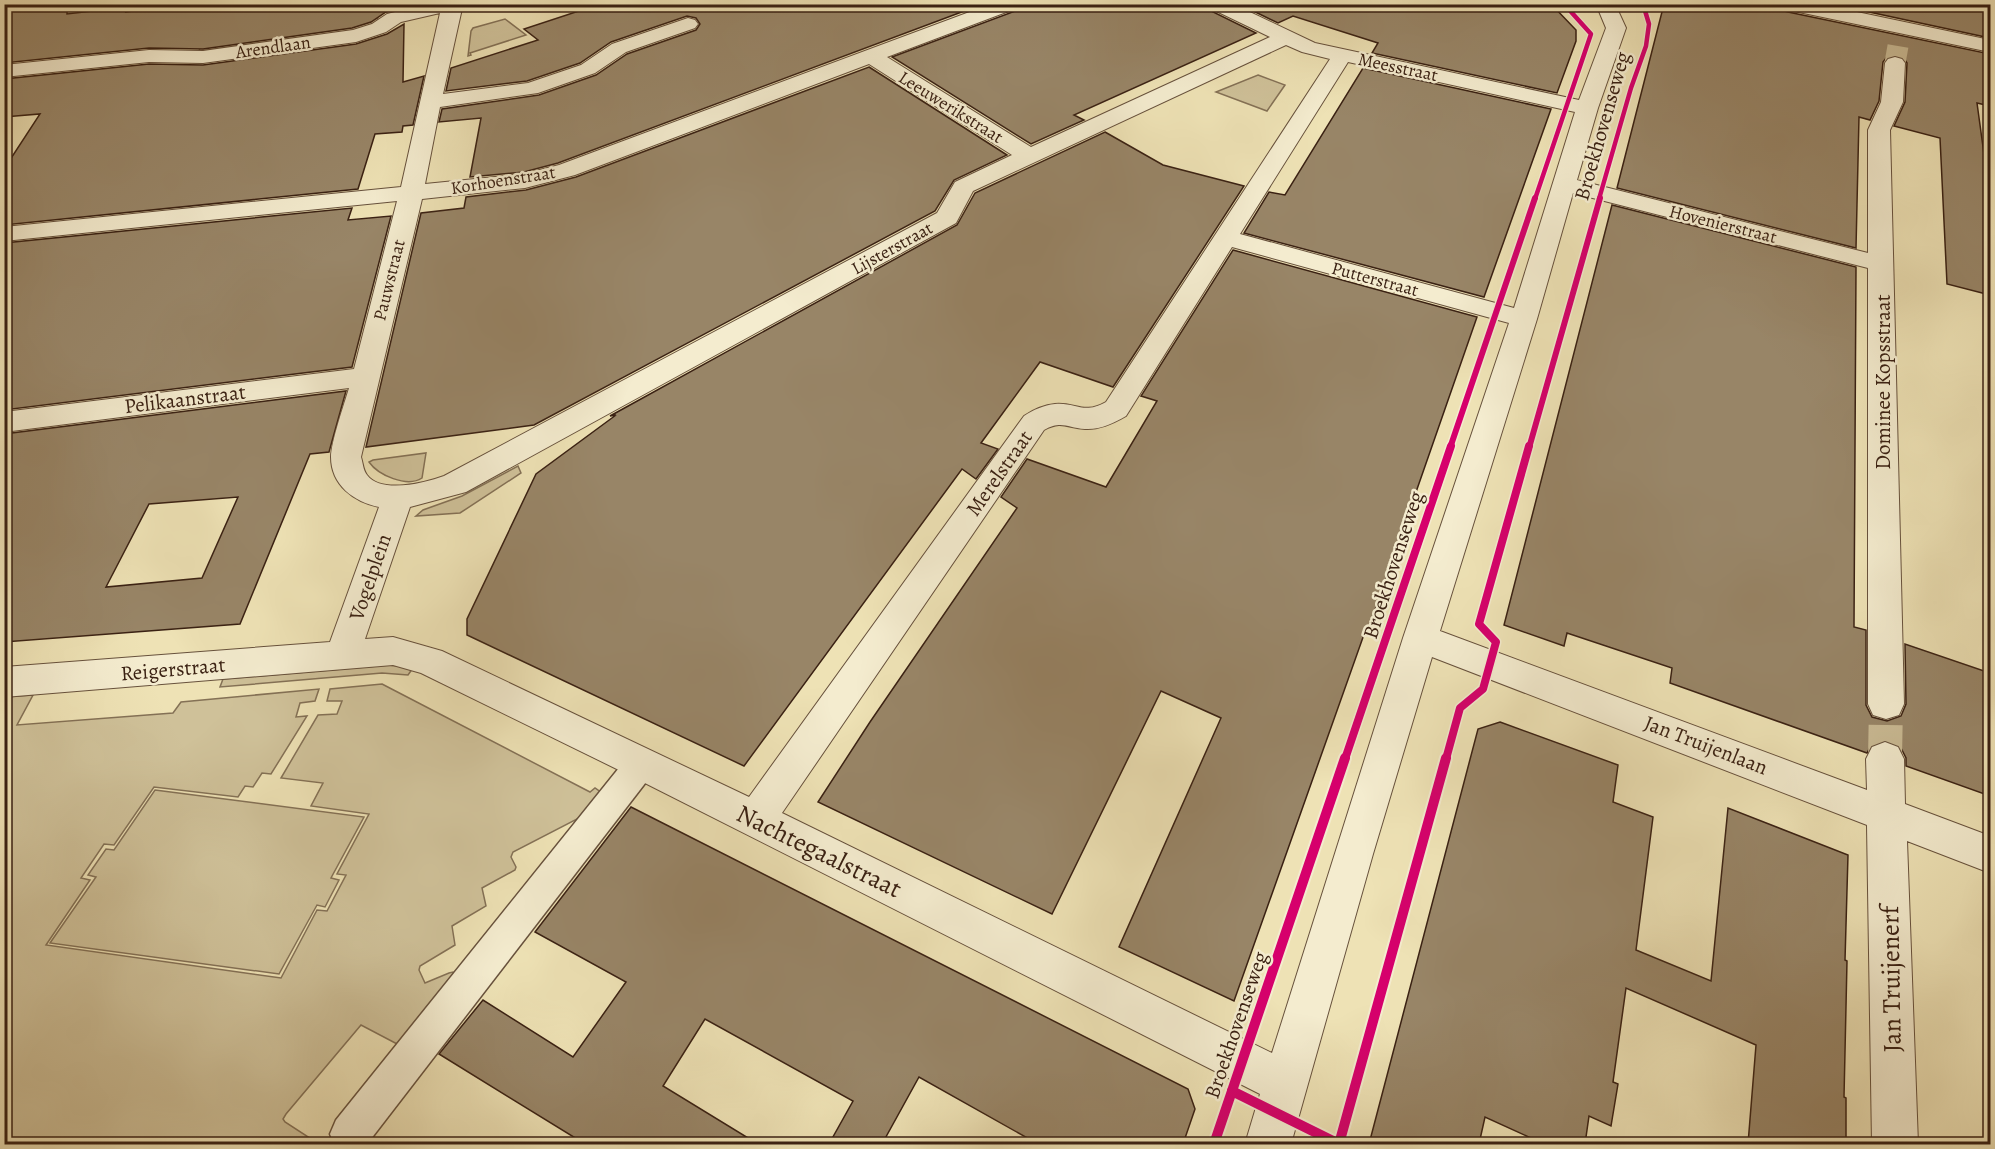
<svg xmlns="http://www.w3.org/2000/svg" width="1995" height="1149" viewBox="0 0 1995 1149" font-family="Alegreya,serif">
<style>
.green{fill:#cfc199;stroke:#847156;stroke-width:1.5}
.building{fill:#988567;stroke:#3a2113;stroke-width:1.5;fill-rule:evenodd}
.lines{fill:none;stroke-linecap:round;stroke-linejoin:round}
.street-tunnel-far1{stroke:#cabb95;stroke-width:21;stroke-dasharray:21 10;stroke-linecap:butt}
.street-tunnel{stroke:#cabb95;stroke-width:34;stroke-dasharray:34 16;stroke-linecap:butt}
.lane-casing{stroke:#67513c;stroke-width:3}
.street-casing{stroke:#67513c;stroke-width:2}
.lane{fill:#f4eccf;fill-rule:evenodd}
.street{fill:#f4eccf;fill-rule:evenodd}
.cycleway-far3-casing{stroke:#f4eccf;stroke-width:7}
.cycleway-far2-casing{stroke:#f4eccf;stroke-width:9}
.cycleway-far1-casing{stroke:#f4eccf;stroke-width:11}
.cycleway-casing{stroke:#f4eccf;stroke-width:14}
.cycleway-far3{stroke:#d6006c;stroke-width:4.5}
.cycleway-far2{stroke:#d6006c;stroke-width:6}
.cycleway-far1{stroke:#d6006c;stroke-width:8}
.cycleway{stroke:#d6006c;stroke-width:10}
.labels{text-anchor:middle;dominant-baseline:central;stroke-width:5;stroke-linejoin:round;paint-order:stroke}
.far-street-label{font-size:18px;fill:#3a2113;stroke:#f4eccf}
.street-label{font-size:21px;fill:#3a2113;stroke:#f4eccf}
.near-street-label{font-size:26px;fill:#3a2113;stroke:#f4eccf}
</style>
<rect width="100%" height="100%" fill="#eee2b5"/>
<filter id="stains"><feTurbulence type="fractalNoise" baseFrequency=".00333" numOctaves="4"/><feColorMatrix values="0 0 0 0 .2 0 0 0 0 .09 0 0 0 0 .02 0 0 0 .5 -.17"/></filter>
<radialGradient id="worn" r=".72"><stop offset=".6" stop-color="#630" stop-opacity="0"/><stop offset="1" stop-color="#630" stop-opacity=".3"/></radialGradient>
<g class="green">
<path d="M375,18l3,1v3l-15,7 -164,22 1,-3z"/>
<path d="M505,19l21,16 -56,18 1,2 -3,1 3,-25 2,-3z"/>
<path d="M1258,75l27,10 -18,26 -51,-19z"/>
<path d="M426,453l-4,25c-15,10 -44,-3 -53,-16l4,-2z"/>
<path d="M518,466l3,7 -61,40 -44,3 7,-6 39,-14z"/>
<path d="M389,665l24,3 -5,7 -26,-2 -162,14 3,-8z"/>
<path d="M382,684l208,108 5,-4 7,5 -19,23 -70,36 -2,5 5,10 -1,3 -33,18 4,18 -34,20 3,19 -35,21 -1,4 6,13 24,-10 4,-1 2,2 -56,71 -38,-20 -75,89 -3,5 2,3 34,22h-314v-447l28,-2 -16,30 156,-12 8,-11 138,-13 -4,12 -15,2 -4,14 11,-1 -36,58 -9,-1 -9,14 -8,-1 -7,11 -84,-10 -40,58 -10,-1 -23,34 9,2 -44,65 235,33 36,-68 10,1 19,-36 -9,-1 32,-60 -58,-8 12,-23 -42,-5 37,-63 19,-1 5,-13h-15l3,-12z"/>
<path d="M155,790l209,27 -33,61 8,2 -14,27 -8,-2 -38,69 -229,-31 46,-66 -8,-2 18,-26 8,1z"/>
</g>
<g class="building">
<path d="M4,4h63v10l61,-7 -2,5 50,-8h229v3l-19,5 -15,10 -19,6 -149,21 -54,-1 -145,15z"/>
<path d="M600,4h383l-425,159 -34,9 -54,5 11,-59 -42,4 3,-13 97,-14 57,-20 31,-21 69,-24 4,-6 -4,-6 -9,-2 -76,26 -31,21 -53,18 -81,10 5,-23 87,-28 -14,-11z"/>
<path d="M1021,4h185l3,6 47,23 -182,82 10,5 -53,24 -139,-87 126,-47z"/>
<path d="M1239,4h312l25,26v11l-19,52 -185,-40 6,-10 -85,-27 -15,7z"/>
<path d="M1664,4h114l3,6 7,2 202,42v52l-13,-3 13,95v97l-43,-11 -7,-146 -46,-12 11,-24 2,-39 -4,-6 -9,-2 -7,2 -4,5 -4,39 -9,19 -11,-3 -3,131 -239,-60z"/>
<path d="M1832,4h158v34z"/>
<path d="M404,24l-1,58 21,-6 -11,49 -10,1 -1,6 -27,2 -17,55 -354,36v-56l36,-55 -36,3v-38l145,-15 54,1 153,-21 31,-10z"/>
<path d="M869,67l138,88 -53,25 -19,31 -401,214 -168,22 55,-234 43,-5 2,-11 60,-7 50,-13z"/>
<path d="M1363,68l188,41 -67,188 -240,-64 25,-41 16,3z"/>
<path d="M1105,132l58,33 81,21 -131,201 -73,-25 -59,81 17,6 -22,30 -14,-10 -218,297 -277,-131v-16l69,-145 80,-59 -6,1 347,-191 18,-32z"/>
<path d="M1612,205l244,62 -2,360 12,3v75l6,12 15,4 14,-5 5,-12 -1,-60 85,29v123l-84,-30v-8l-6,-12 -14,-6 -15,5 -4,8 -197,-70 2,-15 -105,-35 -3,13 -60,-21z"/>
<path d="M352,208l-4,12 43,-4 -39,151 -348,43v-167z"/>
<path d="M1233,250l244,67 -108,310 -2,-1 -133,375 -115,-54 102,-229 -60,-27 -109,223 -234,-112 52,-80 147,-214 -16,-11 26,-38 79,28 51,-86 -16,-5z"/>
<path d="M346,391l-17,61 -19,2 -70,170 -236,18v-208zM238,497l-36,81 -96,9 43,-83z"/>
<path d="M1500,722l118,43 -5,37 40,15 -17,133 75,31 17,-173 120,47 -3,105 2,1 -3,136 2,1v46h-98l8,-99 -130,-57 -13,94 5,2 -7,42 -22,-10 -4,28h-41l-59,-27 -6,27h-110l109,-415z"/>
<path d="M631,807l557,282 7,20 -12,35h-145l-119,-67 -37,67h-53l24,-43 -148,-82 -42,67 95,58h-173l-146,-90 44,-54 90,57 53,-75 -91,-50z"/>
</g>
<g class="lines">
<path class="street-tunnel-far1" d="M1895,63l3,-17"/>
<path class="street-tunnel" d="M1885,759l1,-55"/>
<g class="lane-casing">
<path id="lane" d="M642,749l11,4 5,10 -5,10 -286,371h-33l-4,-10 6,-14 295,-367z"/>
</g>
<g class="street-casing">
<g id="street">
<path d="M427,4h36l-20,90 85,-11 53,-18 31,-21 76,-26 7,2 3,4 -3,4 -69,24 -31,21 -57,20 -98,14 -15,77 99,-10 35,-9 432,-161h28l-2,4 -130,49 144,90 239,-110 -60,-29 -2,-4h25l82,39 264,57 27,-72 -10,-24h19l11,24 -28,80 -21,72 291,73v-123l13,-28 4,-39 3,-4 7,-2 7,2 3,4 -2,39 -13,28 14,574 -5,11 -13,4 -13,-4 -5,-11v-436l-295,-75 -36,126 -97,312 427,159 -1,-31 6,-12 13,-5 13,5 6,12 1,45 85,32v37l-83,-32 11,303h-46l-5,-319 -435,-168 -59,197 -82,290h-46l15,-50 -631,-319 -208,-102 -28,-8 -389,32v-30l326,-25 49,-135c-25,-5 -48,-22 -48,-50 0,-15 13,-52 18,-69l-345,44v-20l350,-43 43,-168 -393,40v-14l397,-40 39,-174 -39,9 -15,10 -30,10 -153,21 -54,-1 -145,15v-12l145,-15 54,1 150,-21 19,-6 15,-10zM1286,45l16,7 28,7 -224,343c-23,13 -30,0 -51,2 -11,1 -22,6 -31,12l-275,381 -307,-146 -49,-14 -28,2 45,-132 56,-15 490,-269 17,-32zM1348,62l227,50 -61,196 -274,-74zM869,64l143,91 -57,27 -18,31 -493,263c-19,7 -63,18 -77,-1 -4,-5 -4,-12 -6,-18l61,-258 103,-11 50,-13zM1232,247l277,76 -106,315 -131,415 -490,-240 262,-383c18,-10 23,-2 41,-1 15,1 29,-6 41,-13z"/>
<path d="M1780,4h39l171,36v12l-201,-42 -7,-2z"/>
</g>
</g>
<use href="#lane" class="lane"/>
<use href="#street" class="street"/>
<g class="cycleway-far3-casing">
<g id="cycleway-far3">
<path d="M1535,199l56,-165 -27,-30"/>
<path d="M1599,199l32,-111 15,-42 3,-22 -6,-20"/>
</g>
</g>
<g class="cycleway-far2-casing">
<g id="cycleway-far2">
<path d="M1450,448l85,-250"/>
<path d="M1529,448l71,-250"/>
</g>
</g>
<g class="cycleway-far1-casing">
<g id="cycleway-far1">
<path d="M1345,759l106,-313"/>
<path d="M1446,759l14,-51 23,-19 13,-47 -17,-18 50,-178"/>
</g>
</g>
<g class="cycleway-casing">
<g id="cycleway">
<path d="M1232,1091l107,53"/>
<path d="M1214,1144l131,-386"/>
<path d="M1339,1144l107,-386"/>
</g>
</g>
<use href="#cycleway-far3" class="cycleway-far3"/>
<use href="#cycleway-far2" class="cycleway-far2"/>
<use href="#cycleway-far1" class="cycleway-far1"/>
<use href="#cycleway" class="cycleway"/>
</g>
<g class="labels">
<g class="far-street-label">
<text transform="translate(273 47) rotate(-8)">Arendlaan</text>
<text transform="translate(1398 67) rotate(12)">Meesstraat</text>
<text transform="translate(951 107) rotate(32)">Leeuwerikstraat</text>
<text transform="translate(503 180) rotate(-9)">Korhoenstraat</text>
<text transform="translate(1723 224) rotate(14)">Hovenierstraat</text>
<text transform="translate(892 248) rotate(-29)">Lijsterstraat</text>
<text transform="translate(1375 279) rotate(15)">Putterstraat</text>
<text transform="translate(389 280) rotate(-76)">Pauwstraat</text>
</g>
<g class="street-label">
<text transform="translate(1602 126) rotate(-74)">Broekhovenseweg</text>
<text transform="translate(1883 382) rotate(-90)">Dominee Kopsstraat</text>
<text transform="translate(185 399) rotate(-7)">Pelikaanstraat</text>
<text transform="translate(999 473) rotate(-55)">Merelstraat</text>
<text transform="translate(1393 565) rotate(-72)">Broekhovenseweg</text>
<text transform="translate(370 577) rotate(-71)">Vogelplein</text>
<text transform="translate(173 669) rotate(-5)">Reigerstraat</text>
<text transform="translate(1706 745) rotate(21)">Jan Truijenlaan</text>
<text transform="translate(1236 1025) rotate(-71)">Broekhovenseweg</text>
</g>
<g class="near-street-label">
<text transform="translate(819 851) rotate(26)">Nachtegaalstraat</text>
<text transform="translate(1891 979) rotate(-91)">Jan Truijenerf</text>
</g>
</g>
<rect width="1995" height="1149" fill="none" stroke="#eee2b5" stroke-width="24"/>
<rect x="6" y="6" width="1983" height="1137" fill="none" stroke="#3a2113" stroke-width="3"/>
<rect x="12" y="12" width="1971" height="1125" fill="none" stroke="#3a2113" stroke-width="1.5"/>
<rect width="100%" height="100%" filter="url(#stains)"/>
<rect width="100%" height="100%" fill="url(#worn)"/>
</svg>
